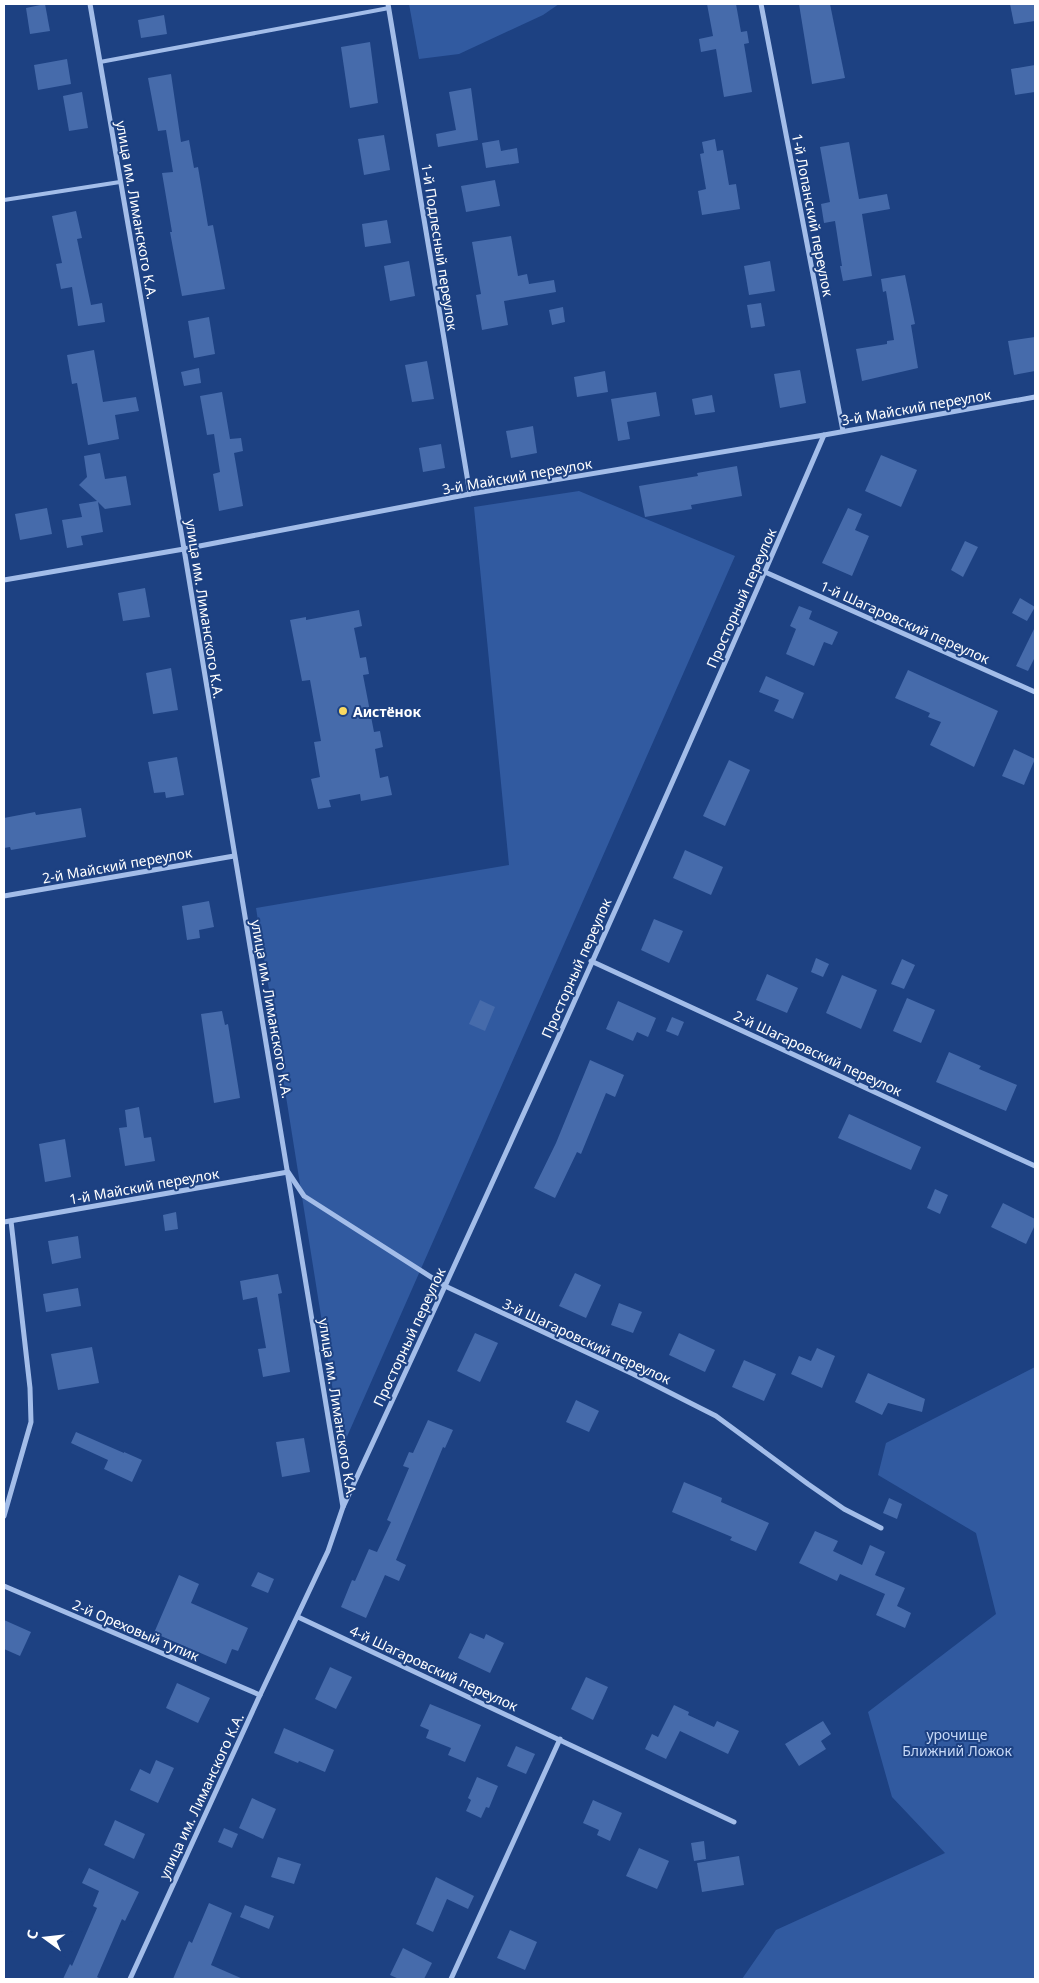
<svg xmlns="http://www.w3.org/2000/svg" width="1039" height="1983" viewBox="0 0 1039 1983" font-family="'Noto Sans',sans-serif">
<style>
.green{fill:#315aa0}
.building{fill:#466bab}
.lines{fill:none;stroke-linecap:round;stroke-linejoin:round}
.lane{stroke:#a3bde9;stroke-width:4}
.street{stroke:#a3bde9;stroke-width:5}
.poi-dot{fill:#f9d961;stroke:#1d4182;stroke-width:2}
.labels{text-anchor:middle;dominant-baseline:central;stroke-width:4;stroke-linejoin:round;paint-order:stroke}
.street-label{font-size:14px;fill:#fff;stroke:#1d4182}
.poi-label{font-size:14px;font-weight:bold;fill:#fff;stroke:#1d4182;text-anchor:start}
.park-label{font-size:14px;fill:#c7d9f7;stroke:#1d4182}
</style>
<rect width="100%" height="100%" fill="#1d4182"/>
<g class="green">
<path d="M409,4h150l-16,11 -84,39 -40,5z"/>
<path d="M579,491l156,65 -393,892 -86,-540 253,-43 -35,-358z"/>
<path d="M1035,1367v612h-293l34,-49 169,-77 -53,-56 -24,-85 128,-98 -20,-81 -98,-58 8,-32z"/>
</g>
<g class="building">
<path d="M45,4l5,27 -20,3 -4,-26z"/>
<path d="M707,4h29l5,28 6,-1 2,12 -5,1 8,48 -28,5 -8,-48 -15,3 -2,-13 14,-3z"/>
<path d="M799,4h31l15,74 -33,6z"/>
<path d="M1010,4h25v17l-21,3z"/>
<path d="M164,15l3,19 -26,4 -3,-18z"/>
<path d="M370,42l8,61 -28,5 -9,-61z"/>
<path d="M67,59l4,25 -33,6 -4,-25z"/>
<path d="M1035,65v27l-20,3 -4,-26z"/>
<path d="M171,74l10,68 8,-2 5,28 4,-1 10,59 5,-1 12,64 -43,7 -7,-37 -5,-27h2l-10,-59 11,-1 -7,-42 -8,1 -10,-53z"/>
<path d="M471,88l7,52 -40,7 -2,-13 20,-4 -7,-38z"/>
<path d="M82,92l6,36 -19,3 -6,-35z"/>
<path d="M384,135l6,35 -26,5 -6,-36z"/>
<path d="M715,139l2,12 6,-1 6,35 7,-1 4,25 -38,6 -4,-24 8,-2 -6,-35 4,-1 -2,-11z"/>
<path d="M499,140l2,11 16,-3 2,15 -33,5 -4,-25z"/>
<path d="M849,142l10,57 28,-5 3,15 -28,5 10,62 -29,5 -3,-15h2l-7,-45 -11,2 -3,-19 9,-2 -10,-55z"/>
<path d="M495,180l5,26 -34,6 -5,-26z"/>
<path d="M76,211l6,27 -5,1 14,66 11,-2 3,19 -27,4 -6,-39 -11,2 -5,-25 6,-1 -10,-47z"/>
<path d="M387,220l4,23 -26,4 -3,-23z"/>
<path d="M511,236l7,40 9,-2 2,10 25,-4 2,12 -52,9 4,24 -26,5 -6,-35 5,-1 -9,-52z"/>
<path d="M409,261l6,35 -25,5 -6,-35z"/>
<path d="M770,261l5,30 -26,4 -5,-29z"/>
<path d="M905,275l10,49 -4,1 7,43 -56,13 -6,-32 31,-5v-3l7,-1 -8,-49 -3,1 -2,-13z"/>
<path d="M761,303l4,23 -14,2 -4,-23z"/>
<path d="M563,307l2,15 -13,3 -3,-15z"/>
<path d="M209,317l6,37 -21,4 -6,-37z"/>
<path d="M1035,337v34l-21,4 -6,-34z"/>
<path d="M94,350l9,52 33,-5 3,14 -24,4 4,24 -31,6 -11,-62 -5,1 -5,-29z"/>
<path d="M427,361l7,38 -22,3 -7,-37z"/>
<path d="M199,368l2,15 -17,3 -3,-14z"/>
<path d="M800,370l6,33 -26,5 -6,-34z"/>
<path d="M605,371l3,21 -31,5 -3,-20z"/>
<path d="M222,392l8,47 11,-1 2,13 -9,2 9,53 -24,5 -6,-37 7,-2 -6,-38 -7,1 -7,-39z"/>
<path d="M656,392l4,24 -33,6 3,17 -12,2 -7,-42z"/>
<path d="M712,395l3,17 -20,3 -3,-16z"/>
<path d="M533,426l4,27 -26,5 -5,-27z"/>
<path d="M441,444l4,24 -22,4 -4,-24z"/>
<path d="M100,453l5,26 21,-3 5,29 -26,4 -7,-7 5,30 -22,4 2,9 -16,3 -5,-28 20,-3 -3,-13 18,-3 -18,-16 8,-8 -3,-21z"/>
<path d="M881,455l36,15 -16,37 -36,-16z"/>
<path d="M737,466l5,30 -51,9 1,4 -47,8 -6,-31 59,-10 -1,-3z"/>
<path d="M47,508l5,26 -32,6 -5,-26z"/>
<path d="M848,508l14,6 -7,16 14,6 -17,40 -30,-13z"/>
<path d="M965,541l13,6 -15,30 -12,-7z"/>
<path d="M145,588l5,29 -27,4 -5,-28z"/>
<path d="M1020,598l15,9 -8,14 -15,-8z"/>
<path d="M799,606l13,5 -3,8 29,13 -6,13 -8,-3 -10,24 -28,-12 10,-25 -6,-3z"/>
<path d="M359,610l3,16 -8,2 6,30 6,-1 3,17 -6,1 11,57 6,-1 3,16 -8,2 5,29 8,-2 4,19 -31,6 -1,-7 -31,6 2,7 -13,2 -7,-30 9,-2 -6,-35 7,-1 -11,-61 -8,1 -12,-61 16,-3v3z"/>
<path d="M1035,627v30l-7,14 -12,-5z"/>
<path d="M171,668l7,42 -25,4 -7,-41z"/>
<path d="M908,670l90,41 -24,56 -44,-22 11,-23 -13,-5 2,-4 -35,-15z"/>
<path d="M766,676l38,17 -11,26 -19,-8 5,-11 -20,-8z"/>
<path d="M1014,749l21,10 -11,26 -22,-9z"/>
<path d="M177,757l7,38 -18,3 -1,-6 -11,1 -6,-31z"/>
<path d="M729,760l21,10 -25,56 -22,-10z"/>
<path d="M81,808l5,29 -75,13 -1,-3 -6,1v-30l31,-6 1,3z"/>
<path d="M685,850l38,17 -12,28 -38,-17z"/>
<path d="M209,901l5,26 -15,3 1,8 -13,2 -5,-34z"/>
<path d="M654,919l29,12 -14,32 -28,-13z"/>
<path d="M816,958l13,6 -6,13 -12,-5z"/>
<path d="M902,959l13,6 -11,24 -13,-5z"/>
<path d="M767,974l31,14 -11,25 -31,-13z"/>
<path d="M842,975l35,15 -16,39 -35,-16z"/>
<path d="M907,998l28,12 -14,33 -28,-12z"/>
<path d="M480,1000l15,7 -10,24 -16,-7z"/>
<path d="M618,1001l38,17 -8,19 -11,-5 -4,9 -27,-12z"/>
<path d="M222,1011l3,14 3,-1 12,74 -26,5 -13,-89z"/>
<path d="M672,1017l12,5 -6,14 -12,-5z"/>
<path d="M949,1052l32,14 -2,3 38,16 -11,26 -70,-29z"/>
<path d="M590,1060l34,15 -9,22 -9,-4 -25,61 -4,-2 -22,46 -21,-10 22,-45z"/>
<path d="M139,1107l5,31 7,-1 4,24 -30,5 -6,-38 8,-1 -2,-17z"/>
<path d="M849,1114l72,33 -10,23 -73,-32z"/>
<path d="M65,1139l6,38 -26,5 -6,-38z"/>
<path d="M935,1189l13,6 -8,19 -13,-6z"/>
<path d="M1003,1203l32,16v6l-9,19 -35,-17z"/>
<path d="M176,1212l2,17 -13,2 -2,-16z"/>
<path d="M78,1236l3,22 -29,6 -4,-23z"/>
<path d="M575,1273l26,12 -15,33 -27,-12z"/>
<path d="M278,1274l4,19 -4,1 12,78 -27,5 -5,-28 8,-1 -9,-51 -14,3 -3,-19z"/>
<path d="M78,1288l3,18 -35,6 -3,-18z"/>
<path d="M619,1303l23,9 -9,21 -22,-8z"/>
<path d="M475,1333l23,10 -18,39 -23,-11z"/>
<path d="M679,1333l36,17 -10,22 -36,-17z"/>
<path d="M92,1347l7,36 -41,7 -7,-36z"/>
<path d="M817,1348l18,8 -13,32 -31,-14 8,-18 12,5z"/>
<path d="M744,1360l32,14 -12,27 -32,-14z"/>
<path d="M868,1373l57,26 -3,13 -34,-9 -6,12 -27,-13z"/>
<path d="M576,1400l23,11 -10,21 -23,-10z"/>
<path d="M428,1420l25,10 -8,18 -2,-1 -47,113 10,5 -7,16 -14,-6 -19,43 -25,-11 11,-27 3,1 14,-32 8,3 14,-30 -4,-2 22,-52 -6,-2 6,-14 4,1z"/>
<path d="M76,1432l48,21v-1l18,8 -10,22 -28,-13 4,-9 -37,-17z"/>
<path d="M304,1438l6,34 -28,5 -6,-35z"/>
<path d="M684,1482l38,16 -1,4 48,21 -13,28 -26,-11 2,-3 -60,-25z"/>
<path d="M889,1498l13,6 -5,15 -14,-6z"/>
<path d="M815,1531l23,10 -5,10 29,14 8,-20 15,7 -10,23 30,13 -8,18 14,7 -6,15 -29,-13 9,-21 -45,-20 -3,7 -38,-18z"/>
<path d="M258,1572l16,7 -6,14 -17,-7z"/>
<path d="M179,1575l20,9 -8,19 57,25 -10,23 -6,-2 -6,15 -72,-31z"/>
<path d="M4,1620l27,12 -11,24 -16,-7z"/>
<path d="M470,1633l14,6 2,-5 18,9 -14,30 -32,-15z"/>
<path d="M330,1667l22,10 -16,32 -21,-10z"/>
<path d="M586,1677l22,10 -15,33 -22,-11z"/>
<path d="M177,1683l33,15 -12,25 -32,-15z"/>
<path d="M430,1704l51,21 -16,37 -17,-7 3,-7 -25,-10 3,-8 -9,-4z"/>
<path d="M674,1705l15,7 -1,3 26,12 3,-6 22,10 -11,23 -48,-23 -14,28 -21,-10 7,-15 6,3z"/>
<path d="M823,1721l8,13 -10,7 5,8 -27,17 -14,-22z"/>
<path d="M284,1728l50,22 -9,22 -26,-11 -1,2 -24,-10z"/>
<path d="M516,1746l19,8 -9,20 -19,-8z"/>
<path d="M156,1760l18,8 -16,35 -28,-13 10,-21 10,5z"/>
<path d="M477,1777l21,9 -9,22 -3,-1 -5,11 -15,-7 5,-11 -3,-2z"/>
<path d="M252,1798l24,11 -13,30 -24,-11z"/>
<path d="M593,1800l29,13 -12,28 -13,-6 2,-5 -16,-7z"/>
<path d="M115,1820l30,14 -11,25 -30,-14z"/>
<path d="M224,1828l14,6 -6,14 -14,-6z"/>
<path d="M704,1841l2,18 -12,2 -3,-18z"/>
<path d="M639,1848l30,13 -12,28 -31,-13z"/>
<path d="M739,1856l5,29 -42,7 -5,-29z"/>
<path d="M278,1857l23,7 -7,20 -23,-7z"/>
<path d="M89,1868l50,24 -14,29 -3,-2 -25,58 4,2h-38l7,-15 2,2 25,-58 -4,-2 6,-15 -17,-8z"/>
<path d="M436,1877l38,19 -6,13 -21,-10 -14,33 -17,-8z"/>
<path d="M209,1903l23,10 -21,52 32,14h-70l16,-38 3,2z"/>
<path d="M245,1905l29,11 -5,13 -29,-12z"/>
<path d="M510,1930l27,12 -12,28 -28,-12z"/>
<path d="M403,1948l29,15 -8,16h-25l-9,-4z"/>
</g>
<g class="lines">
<g class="lane">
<path d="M100,62l289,-54"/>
<path d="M4,200l116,-18"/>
</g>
<g class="street">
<path d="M90,4l94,545 159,958 -15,44 -68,144 -130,284"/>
<path d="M388,4l82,490"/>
<path d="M761,4l82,427"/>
<path d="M765,572l270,120"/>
<path d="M4,580l180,-31 286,-55 354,-59 211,-38"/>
<path d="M4,896l230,-40"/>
<path d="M591,961l444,205"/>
<path d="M4,1222l284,-50 16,24 141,90 188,88 83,42 92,68 36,25 37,19"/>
<path d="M343,1507c165,-355 326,-712 481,-1072"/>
<path d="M4,1516l27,-94 -1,-34 -19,-167"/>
<path d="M4,1586l256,109"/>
<path d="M298,1617l436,205"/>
<path d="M451,1979l109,-240"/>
</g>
</g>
<circle class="poi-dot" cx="343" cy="711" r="5"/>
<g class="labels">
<g class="street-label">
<text transform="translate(137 210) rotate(80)">улица им. Лиманского К.А.</text>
<text transform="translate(813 215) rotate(79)">1-й Лопанский переулок</text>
<text transform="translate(440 247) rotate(81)">1-й Подлесный переулок</text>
<text transform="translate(916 407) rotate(-10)">3-й Майский переулок</text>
<text transform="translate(517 476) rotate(-10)">3-й Майский переулок</text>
<text transform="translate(741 598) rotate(-66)">Просторный переулок</text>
<text transform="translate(205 609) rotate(81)">улица им. Лиманского К.А.</text>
<text transform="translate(905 622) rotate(24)">1-й Шагаровский переулок</text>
<text transform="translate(117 865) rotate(-10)">2-й Майский переулок</text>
<text transform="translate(576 968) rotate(-66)">Просторный переулок</text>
<text transform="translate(272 1009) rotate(80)">улица им. Лиманского К.А.</text>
<text transform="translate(818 1053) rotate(25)">2-й Шагаровский переулок</text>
<text transform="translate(144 1186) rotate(-10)">1-й Майский переулок</text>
<text transform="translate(409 1337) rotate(-65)">Просторный переулок</text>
<text transform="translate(587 1341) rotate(25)">3-й Шагаровский переулок</text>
<text transform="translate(338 1408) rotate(81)">улица им. Лиманского К.А.</text>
<text transform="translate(136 1630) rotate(23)">2-й Ореховый тупик</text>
<text transform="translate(434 1668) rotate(25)">4-й Шагаровский переулок</text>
<text transform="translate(201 1796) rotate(-65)">улица им. Лиманского К.А.</text>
</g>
<g class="poi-label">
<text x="353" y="711">Аистёнок</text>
</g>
<g class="park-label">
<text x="957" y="1734">урочище<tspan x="957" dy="16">Ближний Ложок</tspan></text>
</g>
</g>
<rect width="1039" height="1983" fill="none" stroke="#ffffff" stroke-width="10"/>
<g transform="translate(45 1938) rotate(285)" stroke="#1d4182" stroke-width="4" paint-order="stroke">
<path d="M0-4L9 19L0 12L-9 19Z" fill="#ffffff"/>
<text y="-8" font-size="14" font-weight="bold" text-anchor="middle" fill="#ffffff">С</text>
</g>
</svg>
